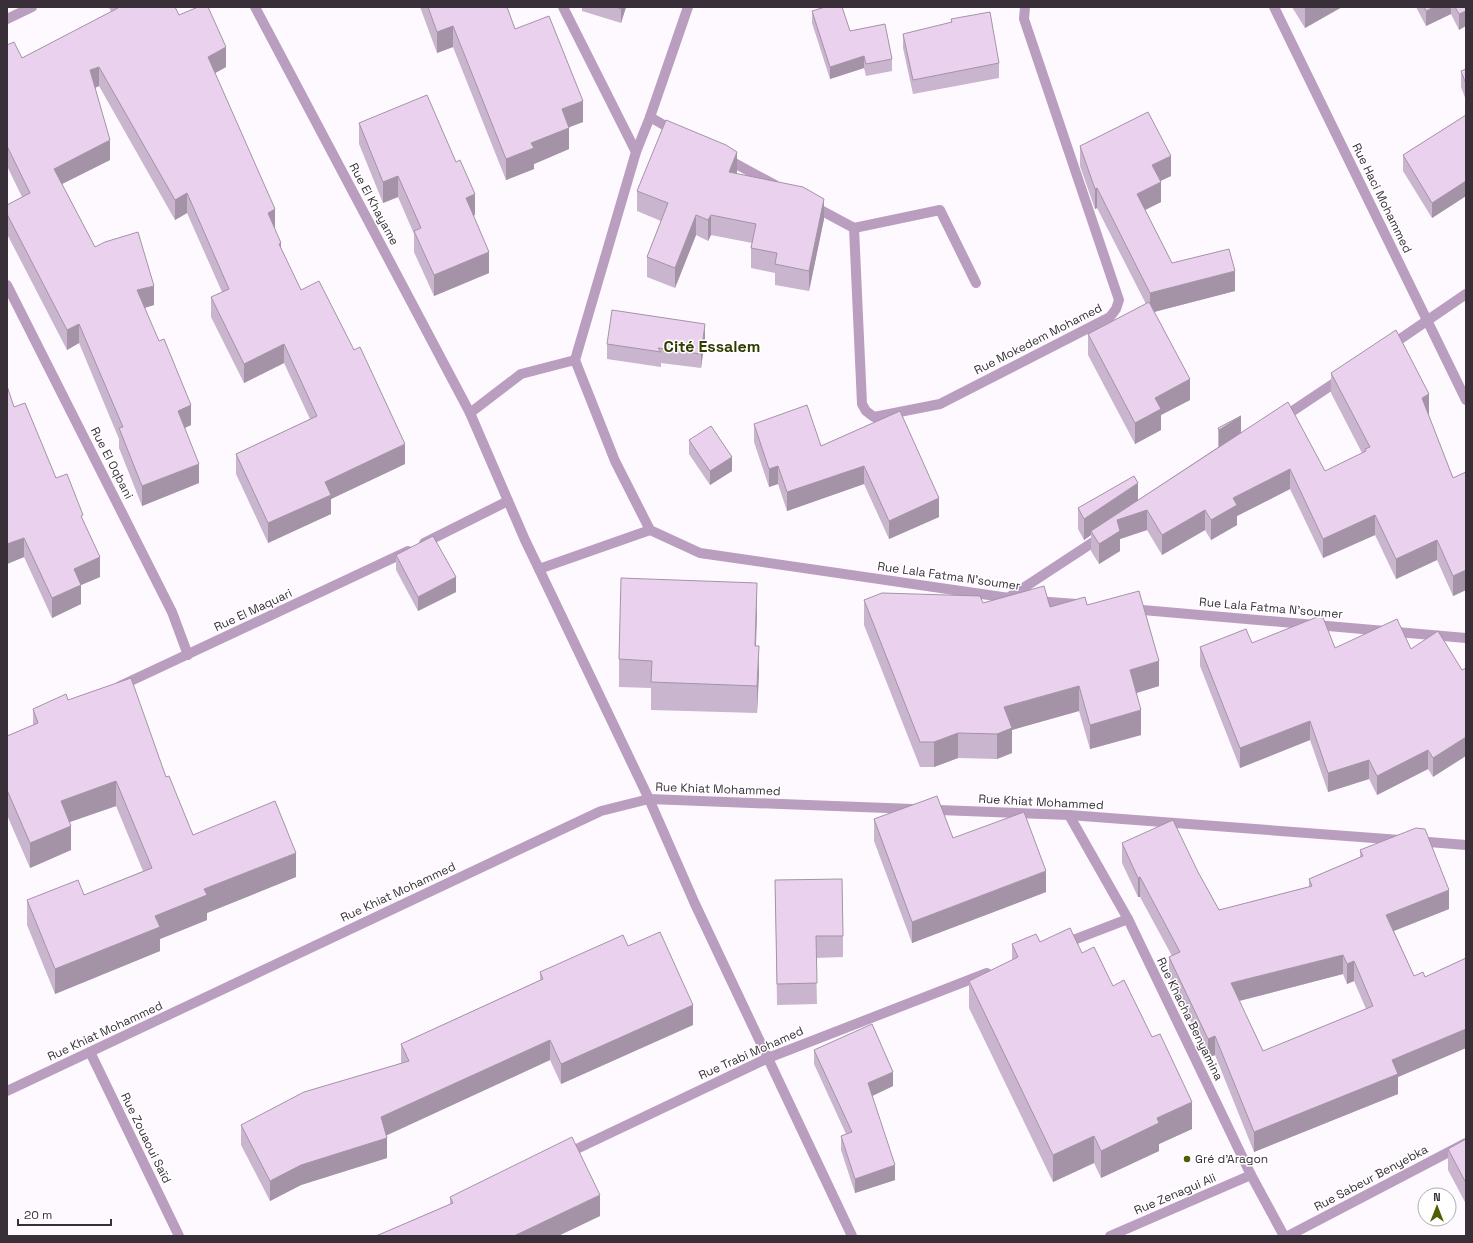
<svg xmlns="http://www.w3.org/2000/svg" width="1473" height="1243" viewBox="0 0 1473 1243" font-family="'Space Grotesk',sans-serif">
<style>
.lines{fill:none;stroke-linecap:round;stroke-linejoin:round}
.street{stroke:#ba9ebf;stroke-width:10}
.wall{fill:#c9b5cd;fill-rule:evenodd}
.shaded-wall{fill:#a493a7}
.building{fill:#ead2ee;stroke:#a493a7;fill-rule:evenodd}
.poi-dot{fill:#4e5f04;stroke:#fff;stroke-width:1.5}
.labels{text-anchor:middle;dominant-baseline:central;stroke-width:3;stroke-linejoin:round;paint-order:stroke}
.street-label{font-size:12px;fill:#382f39;stroke:#fff}
.poi-label{font-size:12px;fill:#382f39;stroke:#fff;text-anchor:start}
.district-label{font-size:16px;font-weight:bold;fill:#303c00;stroke:#fff}
</style>
<rect width="100%" height="100%" fill="#fef9ff"/>
<g class="lines">
<g class="street">
<path d="M255,7l215,406"/>
<path d="M563,7l73,145"/>
<path d="M1274,7l192,393"/>
<path d="M7,19l25,-12"/>
<path d="M650,117l26,15"/>
<path d="M725,158l50,27"/>
<path d="M813,206l41,22"/>
<path d="M976,283l-36,-73 -86,18 8,176 4,7 8,6 66,-13 170,-87 6,-8 3,-9 -95,-281 1,-12"/>
<path d="M7,285l165,327 16,43"/>
<path d="M1390,346l76,-52"/>
<path d="M575,360l40,101 35,69 -111,39 -14,-29 -55,-127 51,-39z"/>
<path d="M575,360l61,-208 14,-35 38,-110"/>
<path d="M1282,418l60,-40"/>
<path d="M650,530l50,23 316,46"/>
<path d="M424,543l84,-42"/>
<path d="M539,569l110,230 46,105 157,332"/>
<path d="M1008,598l93,-61"/>
<path d="M1036,601l41,3"/>
<path d="M1131,609l335,29"/>
<path d="M120,686l288,-135"/>
<path d="M1069,815l59,104 123,256 33,61"/>
<path d="M1416,841l50,4"/>
<path d="M1063,944l65,-25"/>
<path d="M90,1052l89,184"/>
<path d="M7,1091l594,-280 48,-12 420,16 331,25"/>
<path d="M566,1154l202,-96 219,-85"/>
<path d="M1110,1236l141,-61"/>
<path d="M1288,1236l178,-93"/>
</g>
</g>
<g class="wall">
<path d="M109,7h66l4,8 47,52 -11,6 60,156 6,21 20,40 104,174 -74,35v15l-63,29 -32,-69v-20l74,-35 -26,-56 -40,20 -33,-66v-20l11,-5 -35,-79 -12,7 -76,-134 -4,2 15,72 -48,24 33,63 59,58 -9,3 46,117 -6,3 14,55 -57,23 -23,-58v-9l-40,-96 -12,7 -60,-116v-29l15,-8 -15,-31v-121l15,13 89,-46z"/>
<path d="M420,7h87l8,22 68,93 -14,5v22l-35,15v5l-28,11 -53,-133 -16,6z"/>
<path d="M582,7h44l-5,16 -39,-12z"/>
<path d="M1292,7h50l-37,21z"/>
<path d="M1416,7h50l-7,23 -8,-16 -25,12z"/>
<path d="M812,11l38,20 42,28v12l-26,5 -2,-8 -34,11 -18,-56z"/>
<path d="M951,19l48,44v15l-86,16 -10,-46v-14l48,-11z"/>
<path d="M1466,69v31l-5,-13v-16z"/>
<path d="M1466,115v81l-34,22 -29,-47v-16z"/>
<path d="M359,123l116,92 -2,1 16,57 -55,23 -20,-44v-18l-16,-37 -15,6 -24,-59z"/>
<path d="M1080,146l91,30 -11,5 1,21 -16,8 27,53 63,28 -81,21 36,88 -29,15v15l-26,14 -47,-89v-21l58,-30 -49,-96 -2,1 -15,-43z"/>
<path d="M737,172v2l87,45 -15,72 -34,-6v-12l-24,-5v-20l1,-5 -41,-8 -3,6 -12,-6 -21,53 -28,-11v-20l14,-36 -24,-10v-20z"/>
<path d="M705,338l-4,30 -40,-5v4l-54,-8v-15z"/>
<path d="M1331,373l98,41 -1,1 25,63 13,-6v118l-13,6 -16,-36 -41,19 -21,-44 -52,23 -33,-69 -53,27v9l-26,15 -6,-10 -43,25 -15,-25 -27,9v12l-21,13 -8,-13v-16l-7,5 -6,-11v-21l60,-8 80,-53v-19l23,5 84,38 37,-18 -31,-60z"/>
<path d="M7,386l7,21 42,71 27,43 17,56 -19,8v19l-29,14 -28,-61 -17,7z"/>
<path d="M900,411l39,106 -50,22 -25,-55 -77,27 -9,-27 -9,3 -15,-45v-18l67,22z"/>
<path d="M689,440l43,31 -22,14 -21,-31z"/>
<path d="M396,555l60,37 -38,19 -22,-41z"/>
<path d="M864,600l119,3 67,4 109,79 -23,7 5,42 -51,14 -11,-38 -67,19v23l-15,6 -39,-1 -24,9h-14l-56,-142z"/>
<path d="M757,610l-1,36 3,27 -2,40 -106,-3v-22l-32,-1v-28z"/>
<path d="M1252,643l83,5 76,1 51,21 -29,107 -5,-8 -51,26 -8,-16 -41,13 -18,-52 -70,28 -40,-102v-19z"/>
<path d="M68,700l98,77 27,58 103,42 -89,36v7l-47,19v12l-105,43 -28,-69v-25l57,-5 59,-24 -27,-65 -46,16 1,28 -41,18 -23,-53v-79l26,-11v-16z"/>
<path d="M874,819l79,19 93,54 -134,51 -38,-102z"/>
<path d="M1122,843l76,29 21,38 90,-23v-8l51,-22v-7l89,59 -55,22 20,45 11,1 41,-19v90l-68,29v17l-144,58 -39,-97 -7,3 -39,-81v-20l3,-1 -32,-59h-2l-16,-34zM1343,974l4,10 7,-3 12,28 -103,42 -24,-50z"/>
<path d="M775,880l68,56v21l-27,1 1,46 -40,1z"/>
<path d="M1040,942l73,44 79,143 -33,15v7l-58,27 -7,-15 -41,19 -84,-174v-27l43,-21v-16z"/>
<path d="M628,946l65,79 -132,59 -11,-24 -164,75 1,23 -86,27 -31,16 -29,-56v-20l160,-62v-19l139,-64v-8z"/>
<path d="M814,1050l79,36 -21,10 23,84 -40,13 -14,-43v-14l5,-2 -32,-70z"/>
<path d="M1466,1139v65l-18,-34v-21z"/>
<path d="M450,1197l150,19 -42,20h-182l74,-32z"/>
</g>
<g class="shaded-wall">
<path d="M622,7h4l-5,16v-14z"/>
<path d="M1305,7h37l-37,21z"/>
<path d="M1434,7h17v7l-25,12v-15z"/>
<path d="M1466,11v15l-7,4v-16z"/>
<path d="M453,26v21l-16,6v-21z"/>
<path d="M226,47v20l-18,10v-20z"/>
<path d="M864,56v12l-34,11v-12z"/>
<path d="M99,67v19l-9,4v-20z"/>
<path d="M583,101v21l-21,8v-21z"/>
<path d="M569,128v21l-35,15v5l-28,11v-21l25,-16z"/>
<path d="M110,140v20l-56,28v-19z"/>
<path d="M737,152v20l-8,20v-20z"/>
<path d="M1171,156v20l-19,9v-20z"/>
<path d="M398,176v21l-15,6v-21z"/>
<path d="M1466,181v15l-34,22v-15z"/>
<path d="M1161,182v20l-24,12v-20z"/>
<path d="M1097,188v20l-2,1v-20z"/>
<path d="M187,193v20l-12,7v-20z"/>
<path d="M475,194v21l-9,4v-21z"/>
<path d="M824,199v20l-15,72v-20z"/>
<path d="M275,209v20l-7,-16z"/>
<path d="M696,215v20l-21,53v-20z"/>
<path d="M711,215v20l-3,6v-21z"/>
<path d="M281,243v20l-2,-19z"/>
<path d="M489,252v21l-55,23v-21z"/>
<path d="M1235,271v20l-85,22v-20z"/>
<path d="M154,286v19l-17,5v-20z"/>
<path d="M79,324v19l-12,7v-20z"/>
<path d="M705,324v14l-4,30v-14z"/>
<path d="M284,344v19l-40,20v-19z"/>
<path d="M1190,379v21l-29,15v15l-26,14v-21l20,-25z"/>
<path d="M1429,394v20l-7,4v-20z"/>
<path d="M191,405v20l-13,6v-20z"/>
<path d="M1241,416v21l-22,14v-21z"/>
<path d="M405,444v20l-74,35v15l-63,29v-20l57,-41z"/>
<path d="M732,457v14l-22,14v-14z"/>
<path d="M199,464v19l-57,23v-20z"/>
<path d="M778,466v18l-9,3v-18z"/>
<path d="M864,466v18l-77,27v-19z"/>
<path d="M1290,469v20l-53,27v9l-26,15v-20l22,-22z"/>
<path d="M1138,483v21l-47,27v4l-7,5v-21z"/>
<path d="M939,498v19l-50,22v-18z"/>
<path d="M1147,510v20l-27,9v12l-21,13v-20l18,-24z"/>
<path d="M1205,510v20l-43,25v-20z"/>
<path d="M1375,515v20l-52,23v-19z"/>
<path d="M24,538v19l-17,7v-20z"/>
<path d="M1437,540v20l-41,19v-20z"/>
<path d="M100,557v20l-19,8v19l-29,14v-20l22,-29z"/>
<path d="M1466,570v20l-13,6v-20z"/>
<path d="M456,577v15l-38,19v-14z"/>
<path d="M757,583v27l-2,63v-27z"/>
<path d="M759,646v27l-2,40v-27z"/>
<path d="M1159,661v25l-29,9v-25z"/>
<path d="M1079,686v25l-67,19v23l-15,6v-25l7,-27z"/>
<path d="M1141,710v25l-51,14v-24z"/>
<path d="M1310,721v19l-70,28v-20z"/>
<path d="M958,733v25l-24,9v-25z"/>
<path d="M1466,737v19l-33,21v-19z"/>
<path d="M1428,750v19l-51,26v-19z"/>
<path d="M1369,760v19l-41,13v-19z"/>
<path d="M116,781v25l-55,19v-24z"/>
<path d="M71,826v24l-41,18v-25z"/>
<path d="M296,853v24l-89,36v7l-47,19v12l-105,43v-25l149,-80z"/>
<path d="M1046,871v21l-134,51v-21z"/>
<path d="M1140,877v20h-2v-19z"/>
<path d="M1449,890v19l-63,25v-19z"/>
<path d="M1343,955v19l-112,29v-20z"/>
<path d="M1354,961v20l-7,3v-20z"/>
<path d="M693,1005v20l-132,59v-20z"/>
<path d="M1466,1029v19l-68,29v17l-144,58v-20l138,-72z"/>
<path d="M1215,1036v19l-7,3v-19z"/>
<path d="M550,1040v20l-169,78v-21z"/>
<path d="M893,1072v14l-25,12v-15z"/>
<path d="M1192,1102v27l-33,15v7l-58,27v-27l56,-33z"/>
<path d="M1094,1136v27l-41,19v-27z"/>
<path d="M387,1138v20l-86,27 -31,16v-20l31,-16z"/>
<path d="M895,1165v15l-40,13v-14z"/>
<path d="M600,1195v21l-42,20h-44z"/>
</g>
<g class="building">
<path d="M118,7h57l4,8 19,-8h10l18,40 -18,10 67,152 -7,4 13,30 -2,1 22,46 18,-9 35,69 6,-3 45,97 -80,38 6,13 -63,28 -32,-69 81,-38 -33,-72 -40,20 -33,-67 18,-8 -42,-96 -12,7 -76,-133 -9,3 20,70 -56,29 41,78 10,-5 33,-10 16,54 -17,4 22,51 5,-2 27,66 -13,6 21,53 -57,22 -23,-58 4,-1 -44,-103 -12,6 -60,-116v-9l23,-12 -23,-47v-101l7,-3 8,16 96,-50z"/>
<path d="M428,7h79l8,22 34,-13 34,85 -21,8 7,19 -38,15 3,5 -28,11 -53,-133 -16,6z"/>
<path d="M616,7h6l-1,2z"/>
<path d="M825,7h17l8,24 35,-7 7,35 -26,5 -2,-8 -34,11 -18,-56z"/>
<path d="M1424,7h10l-8,4z"/>
<path d="M1455,7h11v4l-7,3z"/>
<path d="M990,12l9,51 -86,17 -10,-46 49,-12 -1,-3z"/>
<path d="M1466,69v15l-5,-13z"/>
<path d="M427,95l29,67 4,-2 15,34 -9,4 23,54 -55,23 -20,-44 7,-3 -23,-52 -15,6 -24,-59z"/>
<path d="M1148,112l23,44 -19,9 9,17 -24,12 35,69 57,-14 6,22 -85,22 -53,-105 -2,1 -15,-43z"/>
<path d="M1466,115v66l-34,22 -29,-48z"/>
<path d="M666,120l60,25 11,7 -8,20 74,15 21,12 -15,72 -34,-7 2,-11 -26,-5 5,-24 -45,-9 -3,5 -12,-5 -21,53 -28,-11 21,-54 -31,-12z"/>
<path d="M1149,302l41,77 -35,19 6,11 -26,14 -47,-89z"/>
<path d="M612,310l93,14 -4,30 -43,-6 3,4 -54,-8z"/>
<path d="M1396,330l33,64 -7,4 31,80 13,-6v98l-13,6 -16,-36 -41,19 -21,-44 -52,24 -33,-70 -57,29 4,7 -26,15 -6,-10 -43,25 -15,-25 -30,10 3,11 -21,13 -8,-13 197,-129 37,69 41,-20 -1,-2 5,-2 -39,-74z"/>
<path d="M7,386l7,21 11,-4 31,75 11,-4 16,41 -2,1 19,41 -26,12 7,16 -29,13 -28,-60 -17,6z"/>
<path d="M807,405l14,41 79,-35 39,87 -50,23 -25,-55 -77,26 -9,-26 -9,3 -15,-45z"/>
<path d="M1241,416l-22,14 -1,-2z"/>
<path d="M711,426l21,31 -22,14 -21,-31z"/>
<path d="M1134,476l4,7 -54,36 -6,-11z"/>
<path d="M433,536l23,41 -38,20 -22,-42z"/>
<path d="M621,578l136,5 -2,63h4l-2,40 -106,-4 1,-21 -33,-2z"/>
<path d="M1044,586l6,21 35,-10 2,8 52,-14 20,70 -29,9 11,40 -51,15 -11,-39 -75,21 8,21 -15,6 -39,-1 -24,9h-14l-56,-142 18,-7 98,3 3,7z"/>
<path d="M1322,615l13,33 62,-29 14,30 27,-18 24,39 4,-2v69l-33,21 -5,-8 -51,26 -8,-16 -41,13 -18,-52 -70,27 -40,-101 46,-18 6,14z"/>
<path d="M131,678l35,99 3,-1 24,59 82,-34 21,52 -92,36 3,6 -52,21 5,11 -105,42 -28,-69 51,-20 6,15 68,-27 -36,-87 -55,20 10,25 -41,17 -23,-53v-54l31,-13 -5,-14 33,-15 2,6z"/>
<path d="M937,796l16,42 71,-26 22,59 -134,51 -38,-103z"/>
<path d="M1173,820l25,52 21,38 93,-24 -3,-7 54,-23 -3,-6 56,-22 9,1 24,61 -63,25 28,61 9,-4 2,5 41,-19v71l-74,31 6,14 -144,58 -39,-96 -7,3 -39,-82 11,-5 -40,-75 -2,1 -16,-35zM1343,955l4,9 7,-3 19,45 -110,45 -32,-68z"/>
<path d="M842,879l1,57h-27l1,47 -40,1 -2,-104z"/>
<path d="M1070,928l12,25 12,-6 19,39 11,-6 28,57 8,-3 32,68 -35,16 2,5 -58,28 -7,-15 -41,19 -84,-174 49,-24 -6,-13 24,-10 4,8z"/>
<path d="M660,932l33,73 -132,59 -11,-24 -169,77 6,21 -86,27 -31,16 -29,-56 63,-33 105,-31 -8,-17 142,-65 -3,-7 83,-37 5,11z"/>
<path d="M872,1024l21,48 -25,11 27,82 -40,14 -14,-43 11,-4 -38,-82z"/>
<path d="M572,1137l28,58 -86,41h-138l77,-33 -3,-6z"/>
<path d="M1466,1139v44l-18,-34z"/>
</g>
<circle class="poi-dot" cx="1187" cy="1159" r="4"/>
<g class="labels">
<g class="street-label">
<text transform="translate(1382 198) rotate(64)">Rue Haci Mohammed</text>
<text transform="translate(374 204) rotate(62)">Rue El Khayame</text>
<text transform="translate(1038 339) rotate(-27)">Rue Mokedem Mohamed</text>
<text transform="translate(112 463) rotate(63)">Rue El Oqbani</text>
<text transform="translate(949 576) rotate(8)">Rue Lala Fatma N'soumer</text>
<text transform="translate(1271 608) rotate(5)">Rue Lala Fatma N'soumer</text>
<text transform="translate(253 610) rotate(-25)">Rue El Maquari</text>
<text transform="translate(718 789) rotate(2)">Rue Khiat Mohammed</text>
<text transform="translate(1041 802) rotate(3)">Rue Khiat Mohammed</text>
<text transform="translate(398 892) rotate(-25)">Rue Khiat Mohammed</text>
<text transform="translate(1190 1019) rotate(64)">Rue Khacha Benyamina</text>
<text transform="translate(105 1031) rotate(-25)">Rue Khiat Mohammed</text>
<text transform="translate(751 1053) rotate(-24)">Rue Trabi Mohamed</text>
<text transform="translate(146 1138) rotate(64)">Rue Zouaoui Saïd</text>
<text transform="translate(1371 1178) rotate(-28)">Rue Sabeur Benyebka</text>
<text transform="translate(1175 1194) rotate(-23)">Rue Zenagui Ali</text>
</g>
<g class="poi-label">
<text x="1195" y="1159">Gré d'Aragon</text>
</g>
<g class="district-label">
<text x="712" y="346">Cité Essalem</text>
</g>
</g>
<rect width="1473" height="1243" fill="none" stroke="#382f39" stroke-width="16"/>
<g transform="translate(1437 1207)"><circle r="19" fill="#ffffff" stroke="#afacb0"/>
<path d="M0-3L7 15L0 10L-7 15Z" fill="#4e5f04"/>
<text y="-6" font-size="11" font-weight="bold" text-anchor="middle" fill="#382f39">N</text>
</g>
<path d="M18 1219v6h93v-6" fill="none" stroke="#382f39" stroke-width="2"/>
<text x="24" y="1219" font-size="12" fill="#382f39" stroke="#ffffff" stroke-width="3" paint-order="stroke">20 m</text>
</svg>
